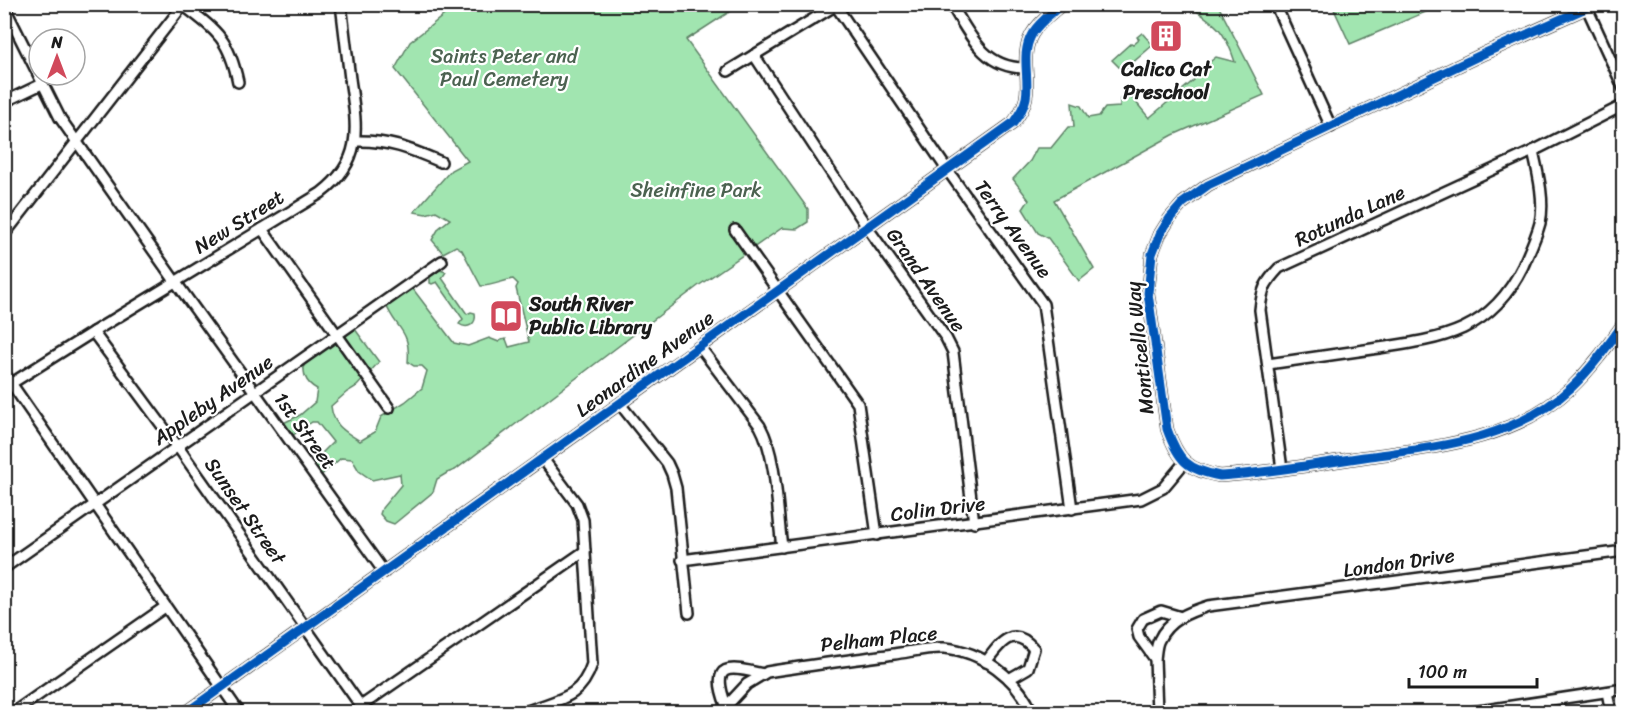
<svg xmlns="http://www.w3.org/2000/svg" width="1628" height="717" viewBox="0 0 1628 717" font-family="Sriracha,sans-serif">
<style>
.green{fill:#a1e5b0;stroke:#5e8066;stroke-width:1.5}
.lines{fill:none;stroke-linecap:round;stroke-linejoin:round}
.minor-casing{stroke:#1c1c1c;stroke-width:14}
.minor{stroke:#fff;stroke-width:9}
.cycleway-casing{stroke:#fff;stroke-width:13}
.cycleway{stroke:#0057b8;stroke-width:9}
.labels{text-anchor:middle;dominant-baseline:central;stroke-width:4.5;stroke-linejoin:round;paint-order:stroke}
.park-label{font-size:20px;fill:#4b6250;stroke:#fff}
.poi-label{font-size:20px;font-weight:bold;fill:#1c1c1c;stroke:#fff}
.street-label{font-size:20px;fill:#1c1c1c;stroke:#fff}
</style>
<rect width="100%" height="100%" fill="#fff"/>
<filter id="ink" filterUnits="userSpaceOnUse"><feTurbulence type="fractalNoise" baseFrequency=".0167" numOctaves="2"/><feDisplacementMap in="SourceGraphic" scale="12" xChannelSelector="R" yChannelSelector="G"/><feConvolveMatrix kernelMatrix="1 2 1 2 8 2 1 2 1" color-interpolation-filters="sRGB"/></filter>
<g filter="url(#ink)">
<g class="green">
<path d="M457,5h283l-54,35 122,169v13l-11,7 -15,-1 -84,58 -243,184 -8,3 -10,6 -4,13 -39,32 -8,-3 -6,-7 2,-6 19,-23 -1,-11 -28,6 -13,-9 -7,-12 -11,-1 -24,21 -9,-12 25,-25 -16,-20h-5l-23,16 -10,-13 21,-10 15,-13 2,-13c-13,-7 -14,-16 -13,-30l48,-34 27,37 -22,24 -10,6 -16,14c2,19 13,25 29,35l15,-9 6,-15 24,-15 17,-14 5,-17 -5,-5h-8l-6,-4c3,-34 -13,-32 -23,-60l25,-17 44,58 14,3 21,-8 10,4 2,-2 5,-1 3,8 20,-5 -13,-54 2,-4 -5,-5c-12,2 -20,7 -32,7l-19,-36 -6,-4 -13,7 -11,-13 7,-12 11,-9 -14,-8 -10,3 -12,-2 37,-42 17,-9 -73,-92 15,-27z"/>
<path d="M1188,5h30l46,90 -91,40 -119,65 40,69 -15,12 -31,-43 -10,-5 -15,-24 6,-9 -16,-21 17,-18 7,-13h14l17,-21h6l-2,-24 9,3 7,12 11,-2 6,-8 15,-1v-8l10,-4 19,23 45,-38 -2,-4 24,-19 19,5c-11,-34 -19,-38 -47,-57z"/>
<path d="M1332,5h110l-92,39z"/>
<path d="M1142,33l11,12 -30,26 -11,-11 19,-17 2,1 6,-5 -2,-2z"/>
<path d="M440,270l6,2 -4,6 25,36 4,-2 4,1c2,11 -7,17 -16,11l4,-5 -26,-37 -5,2 -2,-1v-6z"/>
</g>
<g class="lines">
<g class="minor-casing">
<g id="minor">
<path d="M951,4c19,31 33,64 73,64"/>
<path d="M1275,4l56,123"/>
<path d="M1595,4l-110,49 -277,132 -25,18 -13,15 -10,16 -8,20 -4,39 19,136c11,31 20,41 53,47 48,-3 96,-12 144,-19 73,-10 152,-17 208,-70 20,-19 36,-42 52,-64"/>
<path d="M183,5c34,26 46,34 55,77"/>
<path d="M4,6l56,112 112,159 212,295"/>
<path d="M836,6l112,165 95,133 29,205"/>
<path d="M1587,8l37,81"/>
<path d="M754,55l113,172 79,111 7,14 21,171"/>
<path d="M728,71l110,-67"/>
<path d="M4,102l38,-18"/>
<path d="M355,141c34,-1 55,8 86,21"/>
<path d="M262,229l127,179"/>
<path d="M735,230l123,174 19,131"/>
<path d="M4,235l180,-231"/>
<path d="M93,332l85,115 187,265"/>
<path d="M700,347l60,79c17,31 17,85 22,121"/>
<path d="M1268,364c34,-5 69,-10 104,-15 68,-10 118,-15 151,-83 6,-14 13,-28 17,-43 5,-22 -2,-50 -7,-72"/>
<path d="M4,373l235,339"/>
<path d="M4,388l89,-56 228,-139c43,-33 36,-66 29,-114 -3,-25 -6,-50 -9,-75"/>
<path d="M620,404l47,59 5,11 4,14 13,125"/>
<path d="M1282,469l-22,-159c2,-21 5,-27 19,-42l254,-117 91,-46"/>
<path d="M682,560l459,-61 22,-11 21,-25"/>
<path d="M4,568l438,-307"/>
<path d="M1155,659c1,-6 1,-14 4,-19 9,-20 30,-28 49,-34l416,-55"/>
<path d="M986,662c14,-19 27,-38 48,-13l-6,19 -19,11"/>
<path d="M1607,692l4,20"/>
<path d="M726,705c-16,-43 3,-39 37,-31"/>
<path d="M361,706l224,-155"/>
<path d="M14,712l151,-105"/>
<path d="M187,712l826,-589c6,-8 11,-15 13,-25 4,-21 -6,-43 6,-64 7,-12 20,-21 30,-30"/>
<path d="M525,712c31,-13 55,-11 67,-48l-9,-144 -6,-16 -34,-45"/>
<path d="M721,712l26,-28 20,-12c42,-7 85,-12 127,-18 16,-2 34,-7 50,-6 38,3 73,30 88,64"/>
<path d="M1157,712l-2,-53 -16,-22 -2,-8 6,-10 18,-8 20,6"/>
<path d="M1472,712l152,-23"/>
</g>
</g>
<use href="#minor" class="minor"/>
<g class="cycleway-casing">
<g id="cycleway">
<path d="M1595,4l-110,49 -277,132 -25,18 -13,15 -10,16 -8,20 -4,39 19,136c11,31 20,41 53,47 48,-3 96,-12 144,-19 73,-10 152,-17 208,-70 20,-19 36,-42 52,-64"/>
<path d="M187,712l826,-589c6,-8 11,-15 13,-25 4,-21 -6,-43 6,-64 7,-12 20,-21 30,-30"/>
</g>
</g>
<use href="#cycleway" class="cycleway"/>
</g>
</g>
<defs>
<g id="building-square" transform="scale(1.725)"><rect x="-9" y="-9" width="18" height="18" rx="4" fill="#d1495b" stroke="#fff"/><path d="M-4-6H4V6H1V3H-1V6H-4ZM-2.5-4.3h1.7v1.8h-1.7ZM.8-4.3h1.7v1.8H.8ZM-2.5-1h1.7V.8h-1.7ZM.8-1h1.7V.8H.8Z" fill="#fff"/></g>
<g id="library-square" transform="scale(1.725)"><rect x="-9" y="-9" width="18" height="18" rx="4" fill="#d1495b" stroke="#fff"/><path d="M-6-4Q-3-5.5-.7-3.5V5Q-3 3-6 4ZM6-4Q3-5.5 .7-3.5V5Q3 3 6 4Z" fill="#fff"/></g>
</defs>
<g fill-rule="evenodd">
<use href="#building-square" x="1166" y="36"/>
<use href="#library-square" x="506" y="316"/>
</g>
<g class="labels">
<g class="park-label">
<text x="504" y="56">Saints Peter and<tspan x="504" dy="23">Paul Cemetery</tspan></text>
<text x="696" y="190">Sheinfine Park</text>
</g>
<g class="poi-label">
<text x="1166" y="69">Calico Cat<tspan x="1166" dy="23">Preschool</tspan></text>
<text x="529" y="304" text-anchor="start">South River<tspan x="529" dy="23">Public Library</tspan></text>
</g>
<g class="street-label">
<text transform="translate(1350 216) rotate(-25)">Rotunda Lane</text>
<text transform="translate(239 222) rotate(-32)">New Street</text>
<text transform="translate(1013 229) rotate(54)">Terry Avenue</text>
<text transform="translate(926 280) rotate(55)">Grand Avenue</text>
<text transform="translate(1140 348) rotate(-96)">Monticello Way</text>
<text transform="translate(645 364) rotate(-36)">Leonardine Avenue</text>
<text transform="translate(213 400) rotate(-35)">Appleby Avenue</text>
<text transform="translate(305 431) rotate(54)">1st Street</text>
<text transform="translate(938 509) rotate(-7)">Colin Drive</text>
<text transform="translate(245 511) rotate(55)">Sunset Street</text>
<text transform="translate(1399 563) rotate(-8)">London Drive</text>
<text transform="translate(879 639) rotate(-6)">Pelham Place</text>
</g>
</g>
<rect width="1628" height="717" fill="none" stroke="#fff" stroke-width="24"/>
<rect x="12" y="12" width="1604" height="693" fill="none" stroke="#1c1c1c" stroke-width="2" filter="url(#ink)"/>
<g transform="translate(57 57)"><circle r="28" fill="#ffffff" stroke="#a4a4a4" stroke-width="1.5"/>
<path d="M0-4.5L10 22L0 15L-10 22Z" fill="#d1495b"/>
<text y="-9" font-size="16" font-weight="bold" text-anchor="middle" fill="#1c1c1c">N</text>
</g>
<path d="M1409 678v9h128v-9" fill="none" stroke="#1c1c1c" stroke-width="3"/>
<text x="1418" y="678" font-size="18" fill="#1c1c1c" stroke="#ffffff" stroke-width="4.5" paint-order="stroke">100 m</text>
</svg>
